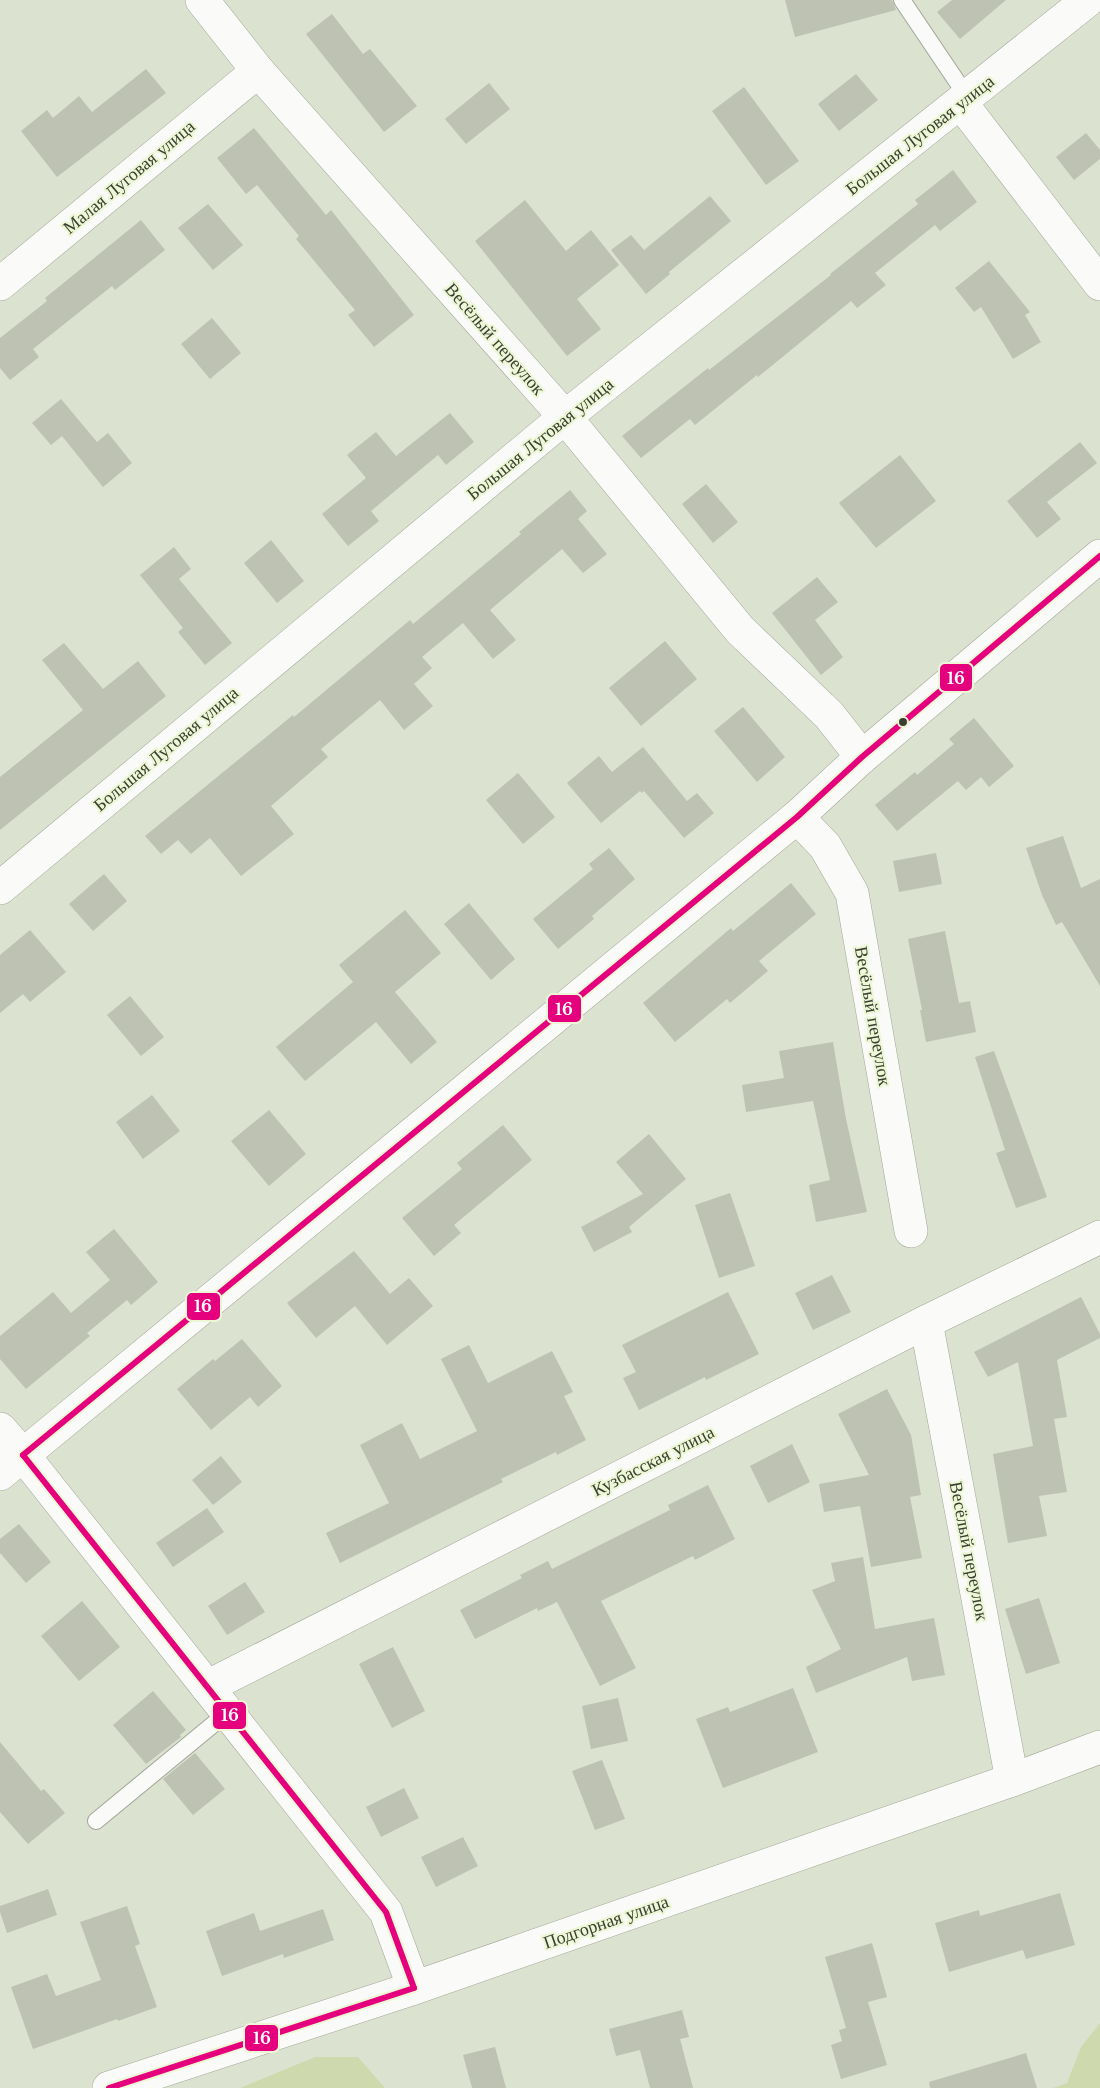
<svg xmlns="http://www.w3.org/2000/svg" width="1100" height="2088" viewBox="0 0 1100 2088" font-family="'Libre Baskerville',serif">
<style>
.green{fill:#cedaae}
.building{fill:#bdc2b3}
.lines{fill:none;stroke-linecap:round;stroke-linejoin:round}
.service-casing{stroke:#a2a698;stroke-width:18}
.minor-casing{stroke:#a2a698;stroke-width:34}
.tertiary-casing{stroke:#a2a698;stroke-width:34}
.service{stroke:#fafbf8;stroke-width:16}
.minor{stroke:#fafbf8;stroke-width:33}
.tertiary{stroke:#fafbf8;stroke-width:33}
.bus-1-casing{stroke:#edf7d6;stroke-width:10}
.bus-1{stroke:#e5007d;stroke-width:6}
.bus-dot{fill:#3a3e31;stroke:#edf7d6;stroke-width:2}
.labels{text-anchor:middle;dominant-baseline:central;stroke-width:4.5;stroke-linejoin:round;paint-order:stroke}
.street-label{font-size:18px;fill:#3a3e31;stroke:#edf7d6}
.line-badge{stroke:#edf7d6;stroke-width:2}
.badge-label{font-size:16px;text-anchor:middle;font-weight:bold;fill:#fff}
</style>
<rect width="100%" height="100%" fill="#dce2d0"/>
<g class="green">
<path d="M1100,2023v65h-47l14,-5 14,-36z"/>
<path d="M315,2057h43l27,31h-145z"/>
</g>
<g class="building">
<path d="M785,0h107l4,10 -101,27z"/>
<path d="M952,0h54l-46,39 -23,-27z"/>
<path d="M332,14l31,40 7,-5 47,57 -33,26 -78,-98z"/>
<path d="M146,69l20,24 -109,84 -36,-46 26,-21 6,8 26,-22 13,16z"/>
<path d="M856,74l22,26 -39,31 -21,-27z"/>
<path d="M489,83l21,26 -44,35 -21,-25z"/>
<path d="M744,87l55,74 -33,24 -54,-74z"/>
<path d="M254,128l72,87 5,-5 83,105 -40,32 -26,-32 7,-5 -59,-71 3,-3 -42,-51 -11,9 -29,-36z"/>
<path d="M1086,133l14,17v9l-26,21 -18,-23z"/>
<path d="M953,170l24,32 -37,29 -5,-6 -60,48 11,12 -29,23 -6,-7 -93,76 -1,-2 -62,50 -5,-6 -49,39 -19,-22 86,-68 1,2 122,-95 -1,-1 88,-70 -3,-4z"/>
<path d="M710,196l21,25 -62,51 1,2 -24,20 -35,-44 20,-15 13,15z"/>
<path d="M525,200l41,51 25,-21 28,35 -42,34 24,30 -34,27 -92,-115z"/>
<path d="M208,204l35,41 -30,25 -35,-42z"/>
<path d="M141,220l24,30 -50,40 -3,-4 -79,63 6,8 -29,23 -10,-12v-30l47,-37 -2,-3z"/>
<path d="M989,261l41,51 -5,3 16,27 -28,17 -32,-52 -7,5 -19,-24z"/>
<path d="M212,318l29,35 -31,26 -29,-35z"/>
<path d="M61,399l36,43 11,-9 24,30 -29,24 -41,-51 -11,9 -19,-22z"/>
<path d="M450,413l24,29 -28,23 -8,-10 -67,56 8,10 -31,25 -26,-32 44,-36 -19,-23 29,-23 20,24z"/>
<path d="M1080,442l17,21 -50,39 14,17 -24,19 -30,-37z"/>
<path d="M900,455l36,46 -60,47 -37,-45z"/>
<path d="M706,484l32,38 -25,21 -31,-39z"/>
<path d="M570,490l17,21 -9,8 29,35 -24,19 -21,-24 -72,61 26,30 -23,19 -30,-36 -41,34 10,11 -18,16 19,22 -29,24 -24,-30 -59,49 7,8 -57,49 23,28 -53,42 -31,-38 -19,16 -13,-14 -17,14 -16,-18 148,-121 1,2 116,-97 3,4 108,-90 -2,-2z"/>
<path d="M271,540l33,41 -27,22 -33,-40z"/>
<path d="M174,547l17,22 -12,10 53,64 -27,22 -27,-33 5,-4 -43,-53z"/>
<path d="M817,577l21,25 -23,18 28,37 -22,18 -49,-62z"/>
<path d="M665,641l32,38 -56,47 -32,-38z"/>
<path d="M64,643l39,46 35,-28 28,35 -166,134v-53l83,-67 -41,-50z"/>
<path d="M743,707l42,50 -28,25 -43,-51z"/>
<path d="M974,718l40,48 -25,21 -8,-10 -15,13 -8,-9 -61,50 -22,-26 40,-33 2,3 37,-31 -5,-5z"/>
<path d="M643,747l44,54 10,-8 17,20 -30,25 -40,-47 -2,2 -2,-2 -39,32 -34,-40 32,-27 13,16z"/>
<path d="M518,773l37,44 -32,27 -37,-44z"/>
<path d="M1063,836l18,52 19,-9v107l-38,-64 -6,3 -14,-30 -16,-47z"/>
<path d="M609,848l26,31 -43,37 2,3 -36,30 -25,-30 60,-50 -4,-5z"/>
<path d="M936,853l6,31 -43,8 -6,-31z"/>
<path d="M104,874l23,27 -34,30 -24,-27z"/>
<path d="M791,883l25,31 -57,47 9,10 -38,32 -3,-4 -52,43 -32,-39 88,-75 2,3z"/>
<path d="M469,903l46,56 -24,21 -47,-56z"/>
<path d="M405,910l36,43 -46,39 42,50 -26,22 -35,-42 -71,59 -29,-34 77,-65 -14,-17z"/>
<path d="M30,930l36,42 -36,30 -7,-8 -23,19v-58z"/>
<path d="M945,931l14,72 11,-2 6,31 -50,10 -6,-32h2l-14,-71z"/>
<path d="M130,996l34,41 -23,19 -34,-41z"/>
<path d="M833,1042l13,77 21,93 -51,10 -7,-37 21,-5 -17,-79 -67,11 -4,-27 42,-7 -5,-27z"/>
<path d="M994,1051l53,146 -31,11 -20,-55 9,-3 -30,-93z"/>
<path d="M152,1095l28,36 -37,28 -27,-37z"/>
<path d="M269,1110l37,44 -37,32 -38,-45z"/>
<path d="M503,1125l29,35 -78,65 7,8 -27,23 -32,-38 60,-49 -5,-6z"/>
<path d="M649,1134l37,45 -57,48 3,5 -38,20 -13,-25 62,-33 -27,-32z"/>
<path d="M730,1193l25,73 -36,12 -24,-73z"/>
<path d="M114,1229l44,53 -27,23 -4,-5 -40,33 3,3 -64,53 -26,-30v-23l53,-44 18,21 39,-33 -24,-28z"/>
<path d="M354,1251l36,43 19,-16 24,28 -46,39 -32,-39 -39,32 -29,-35z"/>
<path d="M832,1275l19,37 -38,18 -18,-37z"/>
<path d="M728,1292l31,62 -53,26 -1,-3 -66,33 -16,-32 13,-6 -14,-27z"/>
<path d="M1081,1297l19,37v4l-43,22 10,57 -13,2 13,73 -28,4 8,40 -39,7 -15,-89 40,-8 -15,-84 -30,15 -14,-25z"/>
<path d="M242,1339l40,47 -24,21 -8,-10 -39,33 -34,-41 36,-30 2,2z"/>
<path d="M469,1345l19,38 64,-32 21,41 -9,4 22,44 -29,15 -1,-3 -55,27 2,3 -163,81 -14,-30 63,-30 -29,-58 42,-22 18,36 57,-28 -36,-72z"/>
<path d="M887,1389l24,46 10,60 -11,2 12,61 -51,9 -11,-61 -36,6 -5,-28 50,-9 -31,-61z"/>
<path d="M792,1444l18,38 -42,21 -18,-37z"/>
<path d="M221,1456l21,26 -29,23 -21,-25z"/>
<path d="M708,1485l27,54 -40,21 -2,-4 -92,45 35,67 -36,18 -43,-84 -19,9 -1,-3 -62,31 -15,-29 62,-32 -2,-3 28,-14 4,8 118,-59 -2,-5z"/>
<path d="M207,1508l17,24 -51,35 -17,-24z"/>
<path d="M19,1524l32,38 -25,21 -26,-30v-14z"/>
<path d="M863,1557l12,72 59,-11 11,57 -33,6 -5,-24 -91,36 -10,-26 35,-18 -29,-59 23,-9 -4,-18z"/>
<path d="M245,1582l20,30 -38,23 -19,-29z"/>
<path d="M1039,1598l21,65 -34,11 -21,-65z"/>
<path d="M82,1601l38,46 -41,34 -38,-45z"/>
<path d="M393,1647l32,64 -33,17 -33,-64z"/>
<path d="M793,1688l25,64 -95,36 -27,-69 32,-12 2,5z"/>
<path d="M153,1691l33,39 -6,5 1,2 -35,27 -33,-39z"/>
<path d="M618,1698l10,43 -37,8 -9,-43z"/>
<path d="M0,1742l41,49 3,-2 21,24 -37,31 -28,-32z"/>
<path d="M195,1753l30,36 -32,26 -30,-36z"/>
<path d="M602,1760l23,59 -30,11 -23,-59z"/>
<path d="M404,1788l15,30 -38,19 -15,-30z"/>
<path d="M463,1837l15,29 -42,21 -15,-30z"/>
<path d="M48,1889l9,26 -50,18 -7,-21v-6z"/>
<path d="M1060,1893l15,52 -49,14 -3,-9 -74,22 -14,-49 44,-13 1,6z"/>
<path d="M127,1906l13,38 -5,2 22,61 -39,14 -1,-2 -84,30 -22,-62 36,-13 9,22 45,-16 -21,-58z"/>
<path d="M323,1909l11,31 -50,18 -1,-4 -61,22 -16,-45 48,-18 6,18z"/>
<path d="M872,1943l15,54 -19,5 19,63 -46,14 -10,-34 11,-4 -3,-11 7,-2 -21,-71z"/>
<path d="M682,2010l7,27 -9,2 13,49h-43l-10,-38 -24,6 -7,-27z"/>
<path d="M495,2047l11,41h-34l-9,-33z"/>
<path d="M1026,2053l11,35h-107l-1,-6z"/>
</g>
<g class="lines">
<g class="service-casing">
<g id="service">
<path d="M902,0l66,98"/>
<path d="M96,1821l131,-108"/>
</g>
</g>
<g class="minor-casing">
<g id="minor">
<path d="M202,0l56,71 307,346 175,213 89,85 33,42"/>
<path d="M961,103l139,181"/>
<path d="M0,284l258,-213"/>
<path d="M797,817l28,29 27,47 59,338"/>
<path d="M0,888l565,-471 523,-417"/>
<path d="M926,1322l86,458"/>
<path d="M0,1429l23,26 -23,19"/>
<path d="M207,1687l719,-365 174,-85"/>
</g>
</g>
<g class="tertiary-casing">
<g id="tertiary">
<path d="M414,1988l-28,-76 -363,-457 774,-638 65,-60 238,-201"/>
<path d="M109,2088l305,-100 598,-208 88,-33"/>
</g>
</g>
<use href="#service" class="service"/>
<use href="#minor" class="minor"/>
<use href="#tertiary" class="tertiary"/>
<g class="bus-1-casing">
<g id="bus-1">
<path d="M23,1455l774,-638 65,-60 238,-201"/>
<path d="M23,1455l363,457 28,76"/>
<path d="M109,2088l305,-100"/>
</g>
</g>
<use href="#bus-1" class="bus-1"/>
</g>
<circle class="bus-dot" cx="903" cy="722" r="5"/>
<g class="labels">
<g class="street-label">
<text transform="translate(920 135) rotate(-38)">Большая Луговая улица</text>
<text transform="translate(129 177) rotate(-40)">Малая Луговая улица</text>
<text transform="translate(495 339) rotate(49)">Весёлый переулок</text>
<text transform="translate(540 439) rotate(-39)">Большая Луговая улица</text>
<text transform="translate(166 749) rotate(-40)">Большая Луговая улица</text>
<text transform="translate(873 1016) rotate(80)">Весёлый переулок</text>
<text transform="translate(653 1461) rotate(-27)">Кузбасская улица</text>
<text transform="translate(969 1551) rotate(79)">Весёлый переулок</text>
<text transform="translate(606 1922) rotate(-19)">Подгорная улица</text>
</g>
</g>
<g class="line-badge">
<rect x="939" y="663" width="34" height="29" rx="6" fill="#e5007d"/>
<rect x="547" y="994" width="35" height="29" rx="6" fill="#e5007d"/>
<rect x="186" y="1292" width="35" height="29" rx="6" fill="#e5007d"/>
<rect x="212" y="1701" width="35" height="29" rx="6" fill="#e5007d"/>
<rect x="244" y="2024" width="35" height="28" rx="6" fill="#e5007d"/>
</g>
<g class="badge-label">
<text x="956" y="684">16</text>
<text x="564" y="1015">16</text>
<text x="203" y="1312">16</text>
<text x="230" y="1721">16</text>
<text x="262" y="2044">16</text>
</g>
</svg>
